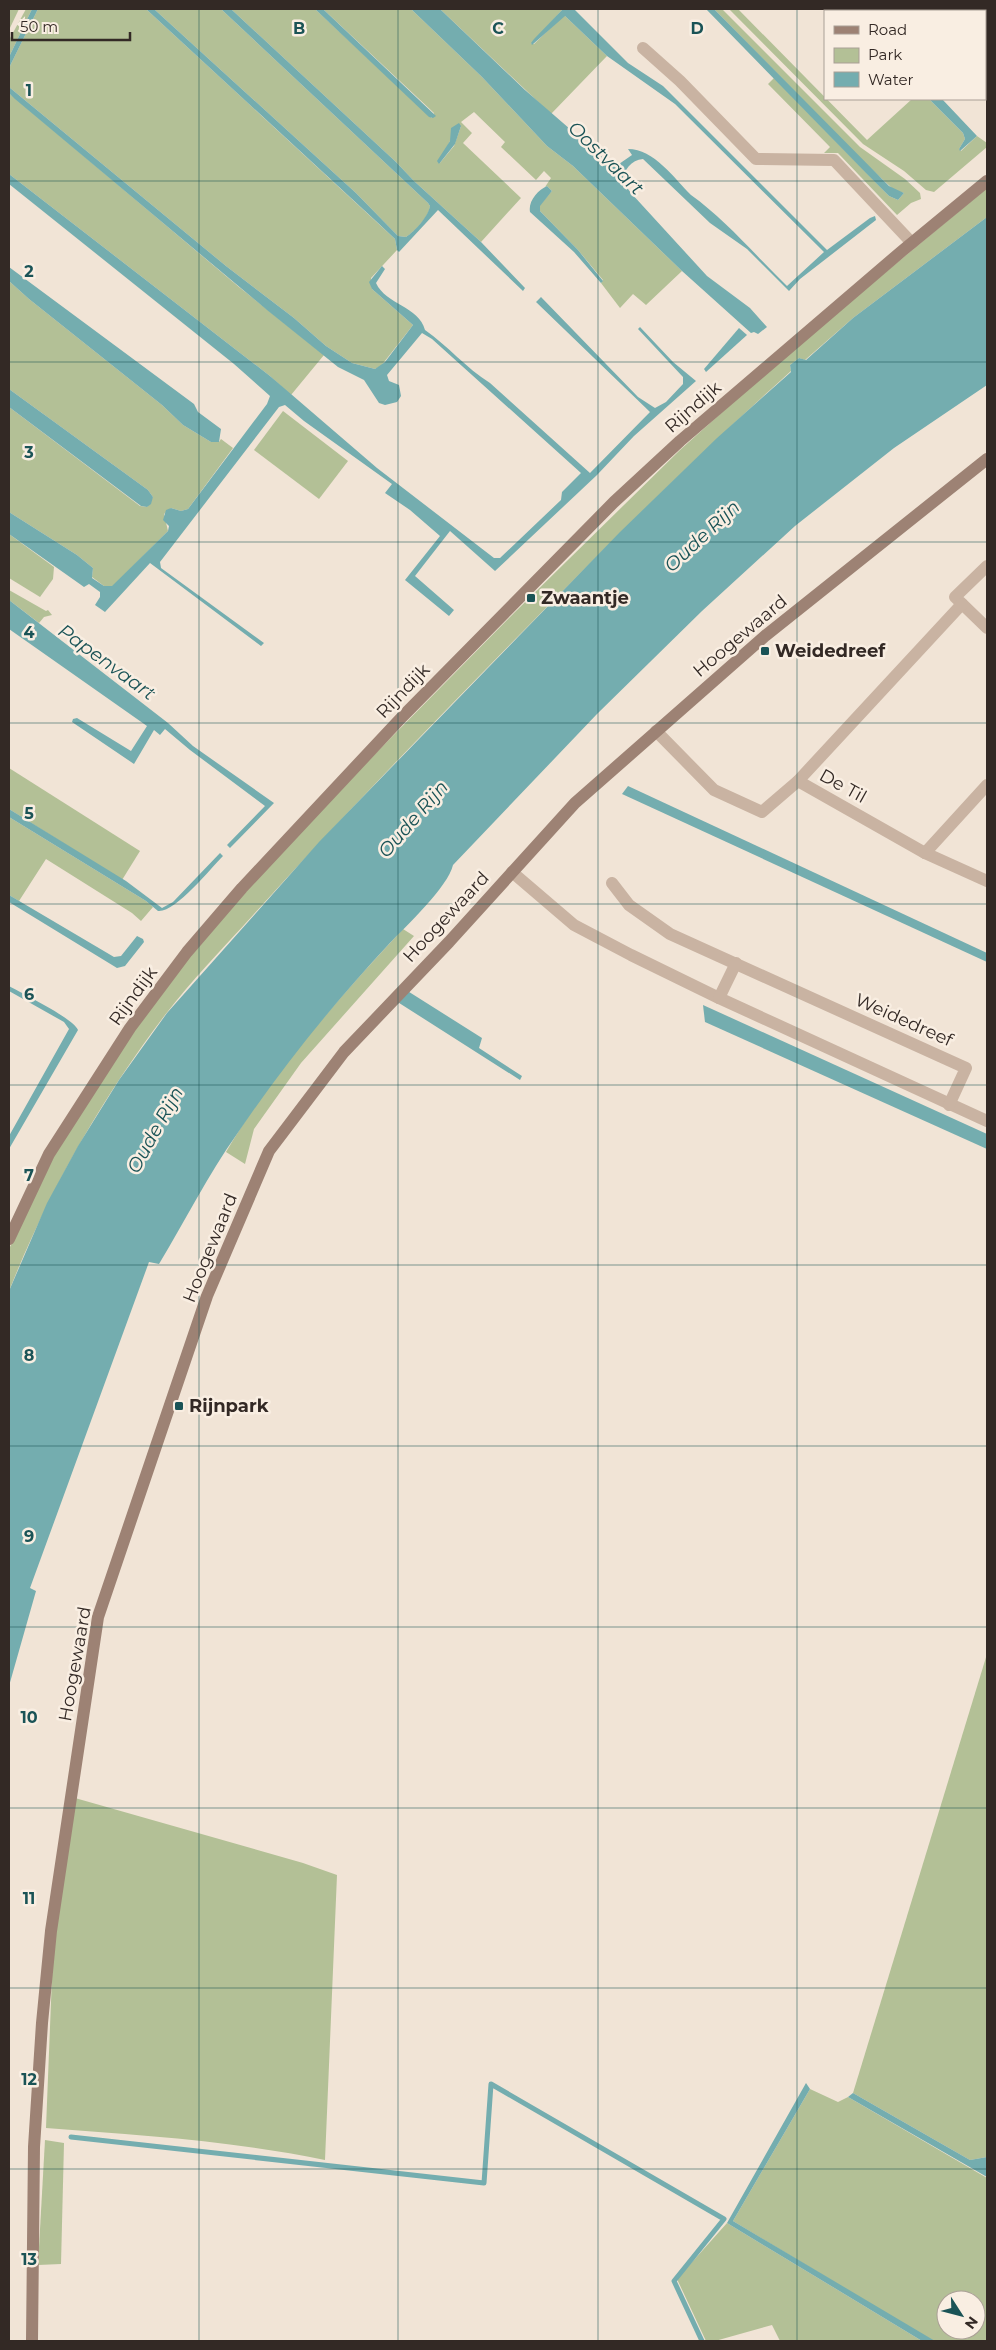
<svg xmlns="http://www.w3.org/2000/svg" width="996" height="2350" viewBox="0 0 996 2350" font-family="Montserrat,sans-serif">
<style>
.green{fill:#b3c096;fill-rule:evenodd}
.water{fill:#74adaf}
.lines{fill:none;stroke-linecap:round;stroke-linejoin:round}
.stream{stroke:#74adaf;stroke-width:5}
.street{stroke:#c9b3a2;stroke-width:12}
.secondary{stroke:#9d8274;stroke-width:12}
.grid{fill:none;stroke:#1a5356;stroke-width:1;stroke-opacity:0.55}
.poi-dot{fill:#1a5356;stroke:#f9eee2;stroke-width:2}
.labels{text-anchor:middle;dominant-baseline:central;stroke-width:5;stroke-linejoin:round;paint-order:stroke}
.street-label{font-size:18px;fill:#332925;stroke:#f9eee2}
.poi-label{font-size:18px;font-weight:bold;fill:#332925;stroke:#f9eee2;text-anchor:start}
.water-label{font-size:19px;font-style:italic;fill:#1a5356;stroke:#f9eee2}
.grid-label{font-size:16px;text-anchor:middle;font-weight:bold;fill:#1a5356;stroke:#f9eee2;stroke-width:5;stroke-linejoin:round;paint-order:stroke}
</style>
<rect width="100%" height="100%" fill="#f1e4d6"/>
<g class="green">
<path d="M9,9h10l-10,21z"/>
<path d="M26,9h6l-23,48v-17z"/>
<path d="M38,9h108l249,230 2,11 -26,28 1,11 41,36 -32,41 -6,3 -23,-6 -26,-17 -32,-28 -68,-52 -217,-179v-19z"/>
<path d="M154,9h67l207,194 2,3c-1,11 -15,25 -24,31l-8,-1 -42,-43z"/>
<path d="M231,9h84l117,109 2,-5 -111,-104h88l71,68 65,69 26,20 109,105 -36,34 -13,-11 -13,14 -19,-25 2,-3 -25,-30 -38,-39 -1,-5 13,-15 -5,-5 -2,1 6,-9 -7,-7 -8,9 -35,-33 4,-5 -31,-30 -13,10 11,11 -9,10 58,55 -40,44 -67,-61 -18,-19zM461,126l-7,20 -15,18 11,-23z"/>
<path d="M440,9h123l-32,35h3l30,-29 43,41 -56,58z"/>
<path d="M714,9h8l138,138 45,32 15,14 1,6 -10,4 -14,12 -59,-62h-14l6,-6 -62,-63 6,-6 115,118 9,4 6,-7 -10,-3 -29,-27z"/>
<path d="M729,9h9l129,131 45,-41h17l34,34 2,6 -6,10 2,2 16,-15 10,7v4l-53,45 -8,-2 -22,-19 -41,-27z"/>
<path d="M9,93l230,194 85,68 -33,40 -21,-19 -261,-202z"/>
<path d="M987,188v29l-134,101 -48,42 -6,-2 -9,7 1,6c-118,106 -229,220 -340,334 -67,69 -133,138 -197,209 -30,33 -62,66 -89,101 -64,84 -117,178 -156,276v-42l46,-95 101,-161 143,-162 215,-218 166,-163 106,-95z"/>
<path d="M9,281l20,18 133,106 21,20 28,17h8l2,-3 12,9 -45,61 -7,2 -10,-3 -7,6 4,17 -56,56 -8,-1 -12,-9 1,-9 -16,-13 -68,-43v-105l131,99 7,1 6,-10 -5,-7 -139,-101z"/>
<path d="M283,411l65,50 -29,38 -65,-49z"/>
<path d="M9,534l45,33 -1,12 -13,18 -31,-19z"/>
<path d="M9,590l37,21 2,-1 4,5 -8,2 -5,6 -30,-23z"/>
<path d="M9,768l131,83 -18,29 -113,-71z"/>
<path d="M9,817l137,84 7,6 -12,14 -9,-8 -86,-54 -27,42 -10,-6z"/>
<path d="M403,929l11,7 -113,127 -47,66 -9,35 -19,-12c48,-82 112,-153 177,-223z"/>
<path d="M987,1654v503l-17,3 -117,-67z"/>
<path d="M75,1798l228,65 34,12 -12,285c-91,-19 -186,-25 -279,-32l8,-202z"/>
<path d="M810,2089l28,13 10,-5 139,81v163h-55l-199,-120zM946,2300h30v30h-30z"/>
<path d="M45,2140l19,3 -3,121 -23,1z"/>
<path d="M727,2223l195,118h-142l-8,-16 -57,16h-9l-29,-62z"/>
</g>
<g class="water">
<path d="M32,9h6l-29,59v-11z"/>
<path d="M146,9h8l202,184 42,43 8,1c9,-6 22,-20 24,-31l-2,-3 -207,-194h10l165,153 18,19 67,61 44,46 -2,3 -85,-81 -39,42 -2,-2 -2,-11 -17,-16z"/>
<path d="M315,9h8l113,107 -3,2 -4,-1z"/>
<path d="M411,9h29l85,81 83,72 9,-1 2,3 13,-9 -4,-6c26,0 46,29 63,46 35,25 65,61 96,91l37,-34 -149,-148 -68,-48 -42,-40 -33,29 -1,-2 3,-4 29,-30h11l54,54 35,23 164,164 43,-32 5,-2 1,4 -76,59 -11,12 -42,-42 -37,-26 -67,-64c-12,1 -19,11 -21,22l9,12 76,83 43,32 17,19 -9,7 -4,-2 -3,1 -69,-62 -109,-105 -26,-20 -65,-69z"/>
<path d="M706,9h8l175,177 15,7 -6,7 -9,-4 -23,-23z"/>
<path d="M9,87l217,179 68,52 32,28 26,17 23,6 10,-7 28,-37 -41,-36 -3,-7 13,-16 3,3 -9,14c10,22 43,23 49,47 23,16 41,38 65,53l100,90 60,-61 -114,-110 5,-5 97,100 17,11 11,-6 17,-18v-7l-45,-48 2,-2 33,35 23,19 -62,55 -37,39 -102,96 -45,-40 -35,45 39,34 -5,6 -44,-36 35,-44 -30,-26 -25,-17 7,-9 -88,-63 -19,-16 -6,2 -119,155 1,6 103,75 -3,3 -111,-83 -45,49 -10,-7 5,-8v-5l-11,-8 -5,3 -75,-53v-22l68,43 16,13 -1,10 12,8h8l56,-55 1,-5 -6,-6 3,-10 5,-2 10,3 7,-2 79,-105 3,-8 -36,-32 -225,-180v-10l261,202 107,92 117,90h6l61,-58 1,-8 19,-19 -149,-134 -10,-6 -35,42 2,6 10,4 2,11 -4,6 -12,3 -6,-2 -15,-23 -26,-13 -71,-57 -252,-211 -6,-6z"/>
<path d="M929,99h13l35,37 -17,15 -1,-2 6,-10 -2,-6z"/>
<path d="M459,123l2,3 -6,18 -16,20 -2,-3 13,-20 1,-13z"/>
<path d="M547,186l5,5 -12,15v5l38,39 25,31 -2,2 -27,-31 -44,-40c-2,-11 8,-22 17,-26z"/>
<path d="M987,217v168l-93,63 -99,78 -93,85 -105,103 -144,151c-5,22 -47,61 -64,79 -56,60 -106,122 -152,190 -29,41 -52,87 -78,130l-10,-2 -119,326 6,3 -27,95v-395l38,-88 31,-57 41,-66 48,-67 152,-171 301,-310 97,-94 74,-66 -1,-7 9,-7 7,2 47,-42z"/>
<path d="M9,267l185,137 4,8 23,17 -2,13h-8l-28,-17 -21,-20 -133,-106 -20,-18z"/>
<path d="M739,328l8,7 -41,37 -2,-3z"/>
<path d="M9,389l139,101 5,7 -2,7 -4,3 -6,-1 -132,-99z"/>
<path d="M9,600l159,123 25,23 81,57 -44,45 -3,-3 38,-39 -75,-56 -25,-21 -5,6 -6,-5 -20,34 -62,-42 1,-3 4,-1 54,33 16,-25 -138,-97z"/>
<path d="M628,786l359,167v9l-365,-168z"/>
<path d="M9,809l117,72 36,27 11,-6 47,-49 3,3c-13,13 -48,57 -65,55l-12,-10 -137,-84z"/>
<path d="M9,895l105,62 7,-1 16,-20 6,3 1,3 -19,24 -8,2 -108,-66z"/>
<path d="M9,986c14,8 64,32 69,44l-69,119v-13l60,-107 -5,-7 -55,-31z"/>
<path d="M406,990l76,48 -3,10 43,28 -2,4 -124,-79z"/>
<path d="M703,1005l284,129v15l-282,-127z"/>
<path d="M806,2083l4,6 -77,132 202,120h-13l-195,-118z"/>
<path d="M853,2093l117,67 17,-3v20l-139,-80z"/>
</g>
<g class="lines">
<path class="stream" d="M71,2137l413,46 7,-99 233,135 -50,62 28,60"/>
<g class="street">
<path d="M643,48l37,33 76,78 78,1 78,83"/>
<path d="M987,566l-32,31 32,31"/>
<path d="M656,731l58,59 48,22 36,-31 164,-177"/>
<path d="M798,781l127,72 62,28"/>
<path d="M925,853l62,-68"/>
<path d="M512,872l62,53 57,30 88,43 268,123"/>
<path d="M612,883l17,22 41,29 296,134 -17,37"/>
<path d="M719,998l17,-35"/>
</g>
<g class="secondary">
<path d="M9,1239l40,-85 81,-126 57,-76 55,-64 160,-171 212,-215 66,-61 222,-190 85,-70"/>
<path d="M32,2341l2,-194 8,-124 9,-92 47,-314 109,-321 62,-145 75,-99 105,-110 126,-139 190,-167 222,-177"/>
</g>
</g>
<path class="grid" d="M199,9v2332M398,9v2332M598,9v2332M797,9v2332M9,181h978M9,362h978M9,542h978M9,723h978M9,904h978M9,1085h978M9,1265h978M9,1446h978M9,1627h978M9,1808h978M9,1988h978M9,2169h978"/>
<g class="poi-dot">
<rect x="526" y="593" width="10" height="10" rx="2.5"/>
<rect x="760" y="646" width="10" height="10" rx="2.5"/>
<rect x="174" y="1401" width="10" height="10" rx="2.5"/>
</g>
<g class="labels">
<g class="street-label">
<text transform="translate(693 407) rotate(-41)">Rijndijk</text>
<text transform="translate(740 636) rotate(-40)">Hoogewaard</text>
<text transform="translate(403 691) rotate(-46)">Rijndijk</text>
<text transform="translate(843 786) rotate(29)">De Til</text>
<text transform="translate(446 917) rotate(-47)">Hoogewaard</text>
<text transform="translate(133 996) rotate(-54)">Rijndijk</text>
<text transform="translate(904 1020) rotate(24)">Weidedreef</text>
<text transform="translate(210 1248) rotate(-68)">Hoogewaard</text>
<text transform="translate(75 1664) rotate(-80)">Hoogewaard</text>
</g>
<g class="poi-label">
<text x="541" y="598">Zwaantje</text>
<text x="775" y="651">Weidedreef</text>
<text x="189" y="1406">Rijnpark</text>
</g>
<g class="water-label">
<text transform="translate(606 158) rotate(44)">Oostvaart</text>
<text transform="translate(702 536) rotate(-43)">Oude Rijn</text>
<text transform="translate(107 662) rotate(36)">Papenvaart</text>
<text transform="translate(413 819) rotate(-49)">Oude Rijn</text>
<text transform="translate(155 1130) rotate(-61)">Oude Rijn</text>
</g>
</g>
<g class="grid-label">
<text x="299" y="34">B</text>
<text x="498" y="34">C</text>
<text x="697" y="34">D</text>
<text x="29" y="96">1</text>
<text x="29" y="277">2</text>
<text x="29" y="458">3</text>
<text x="29" y="638">4</text>
<text x="29" y="819">5</text>
<text x="29" y="1000">6</text>
<text x="29" y="1181">7</text>
<text x="29" y="1361">8</text>
<text x="29" y="1542">9</text>
<text x="29" y="1723">10</text>
<text x="29" y="1904">11</text>
<text x="29" y="2085">12</text>
<text x="29" y="2265">13</text>
</g>
<rect width="996" height="2350" fill="none" stroke="#332925" stroke-width="20"/>
<rect x="824" y="10" width="162" height="90" fill="#f9eee2" stroke="#aa9f96"/>
<rect x="834" y="26" width="25" height="8" fill="#9d8274" stroke="#aa9f96"/>
<text x="868" y="35" font-size="15" fill="#332925">Road</text>
<rect x="834" y="48" width="25" height="15" fill="#b3c096" stroke="#aa9f96"/>
<text x="868" y="60" font-size="15" fill="#332925">Park</text>
<rect x="834" y="72" width="25" height="15" fill="#74adaf" stroke="#aa9f96"/>
<text x="868" y="85" font-size="15" fill="#332925">Water</text>
<g transform="translate(961 2315) rotate(126)"><circle r="24" fill="#f9eee2" stroke="#aa9f96"/>
<path d="M0-4L9 19L0 12L-9 19Z" fill="#1a5356"/>
<text y="-8" font-size="14" font-weight="bold" text-anchor="middle" fill="#332925">N</text>
</g>
<path d="M12 32v8h118v-8" fill="none" stroke="#332925" stroke-width="2.5"/>
<text x="20" y="32" font-size="15" fill="#332925" stroke="#f9eee2" stroke-width="4" paint-order="stroke">50 m</text>
</svg>
